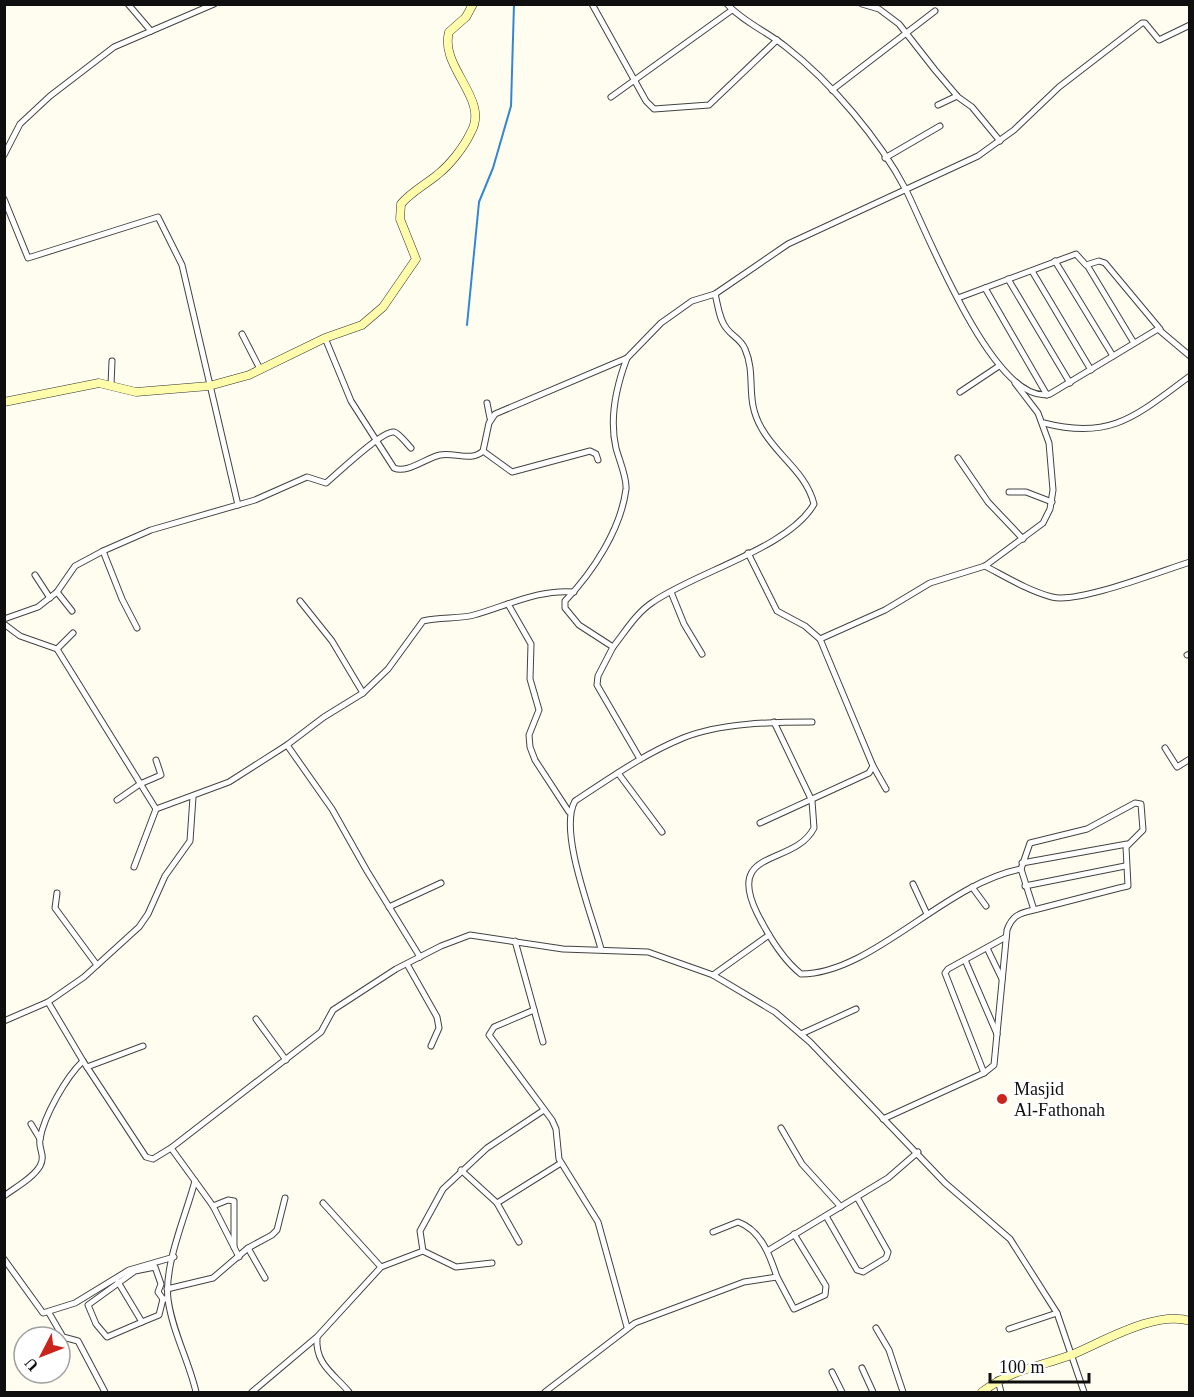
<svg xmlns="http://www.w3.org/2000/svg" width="1194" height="1397" viewBox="0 0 1194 1397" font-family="Georgia,serif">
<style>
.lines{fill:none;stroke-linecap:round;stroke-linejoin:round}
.stream{stroke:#3286d7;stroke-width:2}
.street-casing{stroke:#424242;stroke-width:7}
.secondary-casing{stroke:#313131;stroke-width:9}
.street{stroke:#fff;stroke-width:5}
.secondary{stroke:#fffdab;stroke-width:8}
.poi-dot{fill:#ca241c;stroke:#fff;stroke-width:2}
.labels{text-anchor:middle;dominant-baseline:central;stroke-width:6;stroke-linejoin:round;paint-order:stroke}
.poi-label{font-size:18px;fill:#0f0f0f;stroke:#fff;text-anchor:start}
</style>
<rect width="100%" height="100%" fill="#fffdf0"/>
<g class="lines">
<path class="stream" d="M467,325l12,-123 14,-34 18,-62 3,-102"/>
<g class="street-casing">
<g id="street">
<path d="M128,4l23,27"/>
<path d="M592,4l54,97 8,8 55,-4 68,-65"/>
<path d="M727,4c16,18 41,28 59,43 45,35 94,93 120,143 20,40 89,218 144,204l108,-65 32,27"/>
<path d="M862,4l17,5 20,15 36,46 23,27 14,10 28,34"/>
<path d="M832,90l103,-79"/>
<path d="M611,97l121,-87"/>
<path d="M938,105l19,-9"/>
<path d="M4,155l16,-31 30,-28 64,-49 100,-43"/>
<path d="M885,158l55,-32"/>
<path d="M4,199l24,59 130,-41 24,48 56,240"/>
<path d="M1055,261l58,95"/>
<path d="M1087,265l47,78"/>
<path d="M1032,271l59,99"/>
<path d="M1008,279l62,104"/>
<path d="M985,288l62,107"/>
<path d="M958,298l118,-44 10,11 13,-4 6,2 55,66"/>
<path d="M242,334l18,35"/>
<path d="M325,338l26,63 43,67c13,6 32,-10 46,-13 14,-3 32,7 43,-4l6,-28 6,-9 132,-56 34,-35 31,-22 23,-7 73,-50 190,-88 36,-26 45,-43 83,-64h3l14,17 31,-15"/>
<path d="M627,358c-11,29 -18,60 -11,90 3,12 11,29 10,41 -5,40 -33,83 -61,112v7l14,17 34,22 -15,29 -1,9 43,74"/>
<path d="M111,385l1,-24"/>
<path d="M960,392l39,-26"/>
<path d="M487,403l3,15"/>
<path d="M1044,423c68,18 94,-9 146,-47"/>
<path d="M483,451l29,21 78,-21 6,3 2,6"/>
<path d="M958,458l30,44 35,37"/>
<path d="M1009,492h17l26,10"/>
<path d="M103,551l19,48 15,29"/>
<path d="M748,553l29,58 28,15 15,13 53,127 -4,7 -109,50"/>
<path d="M985,566c21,11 44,25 67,31 26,7 109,-26 138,-35"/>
<path d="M35,575l15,23"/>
<path d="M57,592l15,19"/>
<path d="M671,592l13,32 18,30"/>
<path d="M508,604l23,40 -1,35 9,31 -10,25 1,12 5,13 34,52"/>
<path d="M4,619l34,-12 19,-15 18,-26 28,-15 48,-21 104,-30 52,-23 19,6c11,-9 56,-53 68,-51 5,1 13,12 17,16"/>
<path d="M4,624l16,12 37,13"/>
<path d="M73,633l-16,16 99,160 73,-27 58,-37 45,64 35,62 53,86"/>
<path d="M820,639l65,-29 45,-27 55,-17 58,-43 7,-14 3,-19 -4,-47 -11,-30 -23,-30"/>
<path d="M613,647c12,-15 23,-34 40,-45 43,-30 136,-54 161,-98 -8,-32 -37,-48 -52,-75 -18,-30 -5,-52 -17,-80 -4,-10 -12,-12 -18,-20 -8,-9 -9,-24 -12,-35"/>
<path d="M1187,655l3,-1"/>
<path d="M363,693l25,-24 35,-48c16,-4 37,-2 51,-6 33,-9 64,-26 100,-23"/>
<path d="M774,722l38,79 2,27c-20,39 -89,19 -57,85 11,22 25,46 44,61 71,0 144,-91 220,-105"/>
<path d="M287,745l37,-28 39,-24 -31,-52 -32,-40"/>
<path d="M1165,748l12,19 13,-8"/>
<path d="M873,766l13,23"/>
<path d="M618,773l44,59"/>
<path d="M117,800l23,-16 21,-9 -5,-15"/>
<path d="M1022,863l105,-19"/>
<path d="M134,867l22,-58"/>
<path d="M913,884l14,30"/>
<path d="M1025,886l100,-20"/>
<path d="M972,887l14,19"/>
<path d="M57,893l-2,15 42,57"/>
<path d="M389,907l52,-24"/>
<path d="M515,941l28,101"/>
<path d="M987,948l15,31"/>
<path d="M601,949c-9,-34 -43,-118 -26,-148 35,-23 69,-47 108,-63 36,-15 90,-16 129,-16"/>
<path d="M965,960l32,74"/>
<path d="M407,964l30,53 2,11 -8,18"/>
<path d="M713,975l56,-40"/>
<path d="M48,1002l36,-25 55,-50 9,-13 17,-38 25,-35 3,-44"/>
<path d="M534,1010l-40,17 -5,8 63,85 4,9 3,30 39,63 29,105"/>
<path d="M256,1019l30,41"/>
<path d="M4,1021l44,-19 35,59 63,96 7,2 18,-11 150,-116 12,-22 63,-41 45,-23 29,-11 93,14 85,3 65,23 62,37 35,30 135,141 65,56 47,74 27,79"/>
<path d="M801,1034l55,-25"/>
<path d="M87,1067l56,-21"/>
<path d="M984,1073l-39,-100 3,-4 58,-32"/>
<path d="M883,1119l101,-46 10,-8 13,-135c5,-14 12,-17 27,-20l85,-22 9,-2 -2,-39 17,-17 -2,-26 -6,-1 -48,26 -57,14 -9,26 13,41"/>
<path d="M31,1124l9,15"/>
<path d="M781,1128l21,36 39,43"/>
<path d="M171,1148l24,33c-9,34 -31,83 -27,118 4,32 21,62 28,93"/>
<path d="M461,1170l36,33 22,39"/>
<path d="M195,1181l18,25 15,-6 6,1v46"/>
<path d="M4,1196c12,-9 29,-18 36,-30 6,-11 -2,-17 0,-27 4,-23 26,-62 43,-78"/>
<path d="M323,1203l58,64"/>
<path d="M497,1203l64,-40"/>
<path d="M213,1206l26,51"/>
<path d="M826,1216l31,54 6,2 23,-14 2,-6 -31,-55"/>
<path d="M248,1248l17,30"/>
<path d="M769,1250l119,-72 30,-26"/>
<path d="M423,1251l33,16 36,-4"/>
<path d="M4,1259l39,54 32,-10 54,-33 45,-13"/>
<path d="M777,1277l17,32 31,-14 1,-9 -32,-52"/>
<path d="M118,1282l24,40 17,-7 4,-16h3"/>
<path d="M167,1289l46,-11 35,-30 24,-13 5,-5 8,-32"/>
<path d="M49,1313l14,24 15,4 27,51"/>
<path d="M142,1322l-35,15 -11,-13 -8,-19 47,-34 20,-4 6,17 -3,8 5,7"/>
<path d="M876,1328l13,22 14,42"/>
<path d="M1009,1329l48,-16"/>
<path d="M317,1338c-2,26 17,36 32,54"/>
<path d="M862,1368l11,24"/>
<path d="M832,1372l10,20"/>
<path d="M998,1380l3,12"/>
<path d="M252,1392l65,-55 64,-70 42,-16 -3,-20 23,-42 44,-41 57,-38"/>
<path d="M545,1392l90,-69 109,-41 33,-5c-7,-21 -16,-47 -39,-55l-25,10"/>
</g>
</g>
<g class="secondary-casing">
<g id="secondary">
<path d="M4,402l95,-19 37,9 73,-6 40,-11 76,-37 37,-13 21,-18 33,-48 -16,-40 1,-15c10,-12 24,-19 36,-29 13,-10 27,-28 34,-43 19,-33 -32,-65 -22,-100l17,-15 7,-13"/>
<path d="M982,1392c32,-24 54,-24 89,-37 32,-13 84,-45 119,-34"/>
</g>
</g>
<use href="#street" class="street"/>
<use href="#secondary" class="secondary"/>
</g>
<circle class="poi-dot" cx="1002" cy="1099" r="6"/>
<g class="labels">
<g class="poi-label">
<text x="1014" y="1089">Masjid<tspan x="1014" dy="21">Al-Fathonah</tspan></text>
</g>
</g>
<rect width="1194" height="1397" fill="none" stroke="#0f0f0f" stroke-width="12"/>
<g transform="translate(42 1355) rotate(228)"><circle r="28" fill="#ffffff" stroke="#9f9f9f" stroke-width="1.5"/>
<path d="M0-4.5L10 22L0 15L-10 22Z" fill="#ca241c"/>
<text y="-9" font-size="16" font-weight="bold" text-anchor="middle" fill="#0f0f0f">U</text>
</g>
<path d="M990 1373v9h99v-9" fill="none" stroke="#0f0f0f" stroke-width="3"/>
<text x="999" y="1373" font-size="18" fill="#0f0f0f" stroke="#ffffff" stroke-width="4.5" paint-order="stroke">100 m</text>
</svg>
